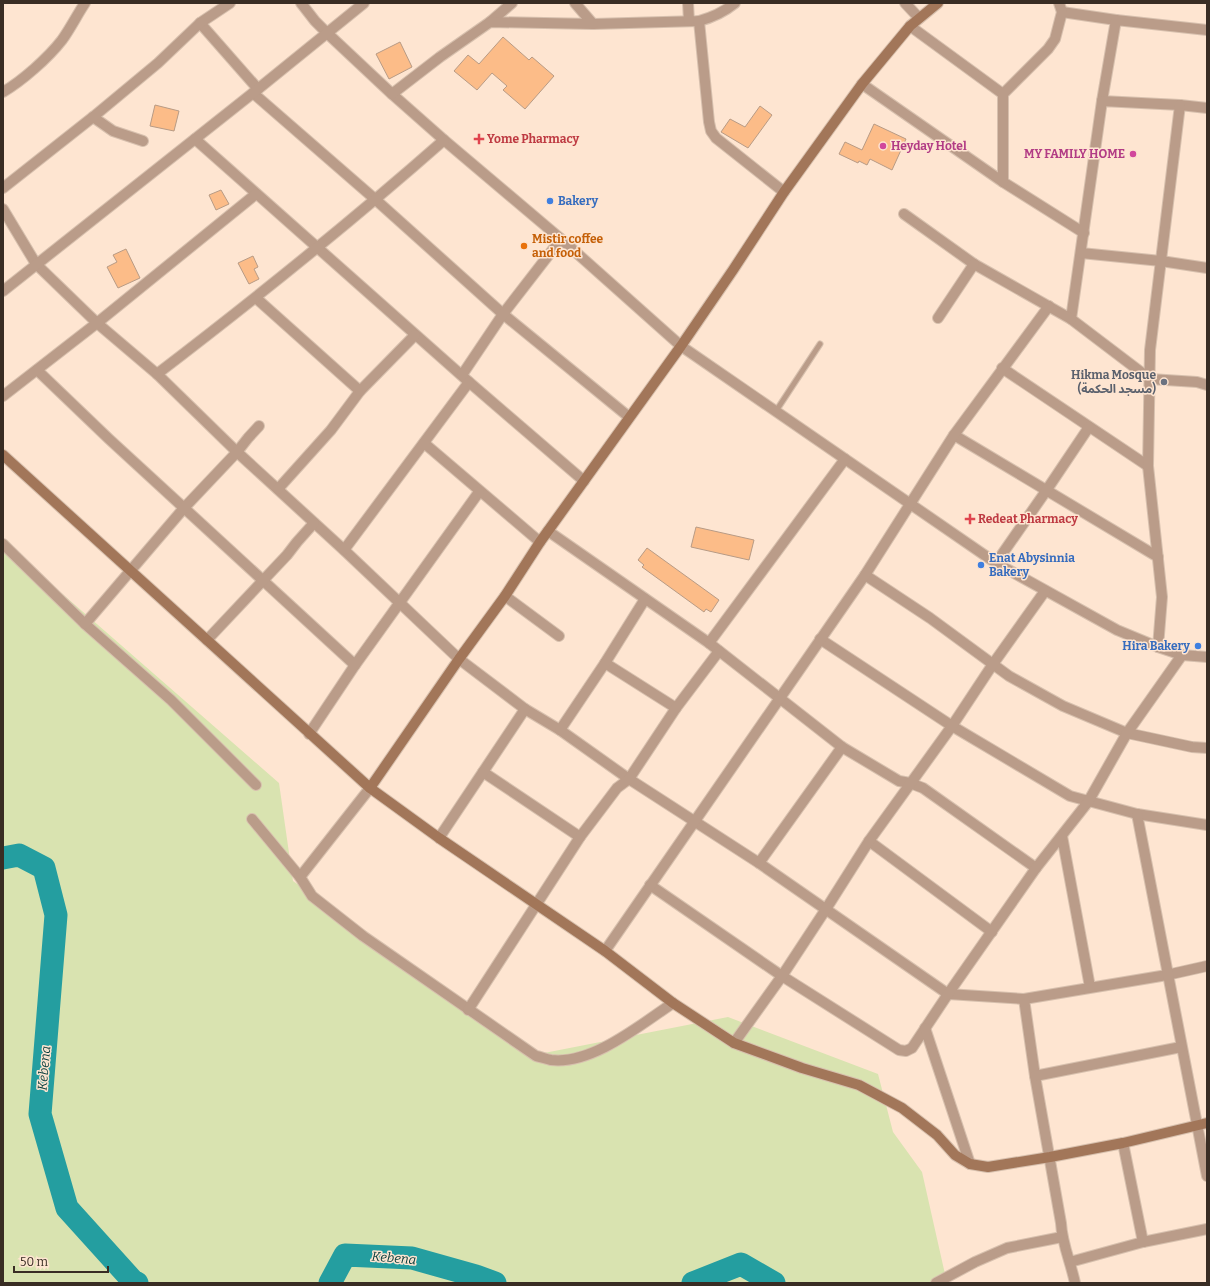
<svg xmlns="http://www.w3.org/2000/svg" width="1210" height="1286" viewBox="0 0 1210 1286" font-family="Bitter,'Noto Sans Arabic',serif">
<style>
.green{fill:#d9e3b0}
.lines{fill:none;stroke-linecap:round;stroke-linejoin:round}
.river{stroke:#249ea0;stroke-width:23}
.building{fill:#fcbc88;stroke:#b89b85}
.service-casing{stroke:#d7c0ae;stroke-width:7}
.minor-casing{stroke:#d7c0ae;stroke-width:12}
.secondary-casing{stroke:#d7c0ae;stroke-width:12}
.service{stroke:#ba9c89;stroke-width:5}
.minor{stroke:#ba9c89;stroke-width:10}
.secondary{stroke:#a27659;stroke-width:10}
.health-dot{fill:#e0444e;stroke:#fee5d1;stroke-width:1.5}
.hotel-dot{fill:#d1479c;stroke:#fee5d1;stroke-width:1.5}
.shop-dot{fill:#3f7fe0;stroke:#fee5d1;stroke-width:1.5}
.food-dot{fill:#e8710a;stroke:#fee5d1;stroke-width:1.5}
.worship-dot{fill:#6b7280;stroke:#fee5d1;stroke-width:1.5}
.labels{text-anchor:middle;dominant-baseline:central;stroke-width:3;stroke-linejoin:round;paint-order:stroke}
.health-label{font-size:12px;font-weight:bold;fill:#be3a42;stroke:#fee5d1;text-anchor:start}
.hotel-label{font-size:12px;font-weight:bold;fill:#b23c85;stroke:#fee5d1;text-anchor:start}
.shop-label{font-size:12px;font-weight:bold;fill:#366cbe;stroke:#fee5d1;text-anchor:start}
.food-label{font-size:12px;font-weight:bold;fill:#c56008;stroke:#fee5d1;text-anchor:start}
.worship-label{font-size:12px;font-weight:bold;fill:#5b616d;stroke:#fee5d1;text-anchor:end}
.water-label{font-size:13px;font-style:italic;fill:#023a3a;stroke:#fee5d1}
</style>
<rect width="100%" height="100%" fill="#fee5d1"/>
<path class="green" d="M3,542l276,241 14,98 246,173 189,-37 150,57 15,58 29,40 25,111h-944z"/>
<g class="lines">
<g class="river">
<path d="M3,858l16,-3 25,13 12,47 -16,199 27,94 65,72 5,3"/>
<path d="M330,1283l15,-28 67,3 64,18 19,7"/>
<path d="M693,1283l48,-19 33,19"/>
</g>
</g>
<g class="building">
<path d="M503,37l26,23 3,-3 22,19 -29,33 -22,-19 4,-4 -15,-13 -15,17 -23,-19 14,-16 11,9z"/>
<path d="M400,42l12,25 -23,12 -13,-25z"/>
<path d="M155,105l24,6 -5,20 -24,-5z"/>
<path d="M760,106l12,9 -24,33 -27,-16 9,-13 15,8z"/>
<path d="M874,124l32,15 -14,31 -22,-11 -3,6 -8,-4 -1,2 -19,-9 6,-12 17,8z"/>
<path d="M221,190l8,14 -13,6 -7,-15z"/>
<path d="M126,249l14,29 -22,10 -11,-21 10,-5 -4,-7z"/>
<path d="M253,256l5,11 -4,2 5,10 -10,5 -11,-21z"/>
<path d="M696,527l58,13 -5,20 -58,-13z"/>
<path d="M647,548l72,52 -8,12 -5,-3 -2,3 -62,-45 2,-2 -6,-5z"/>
</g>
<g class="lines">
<g class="service-casing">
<path id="service" d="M776,411l44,-67"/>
</g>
<g class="minor-casing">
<g id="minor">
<path d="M301,3l14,18 12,12 65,61 52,46 117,99 120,107 315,217 121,67 41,17 24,8 25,2"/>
<path d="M575,3l18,21 106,-3c15,-4 25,-9 36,-18"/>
<path d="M688,3l1,18"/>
<path d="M905,3l14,15"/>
<path d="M1062,12l54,8"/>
<path d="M699,21l10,101 2,9 5,7 68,54"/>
<path d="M490,22l22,-19"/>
<path d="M200,23l58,66"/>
<path d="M910,26l93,68"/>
<path d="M862,84l141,98 81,51"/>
<path d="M3,92c19,-11 45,-34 59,-52 8,-11 15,-25 23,-37"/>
<path d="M253,93l123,107 127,114 126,103"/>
<path d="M392,94l48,-37 50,-35 103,2"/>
<path d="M1102,101l14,-81 91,10"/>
<path d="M1207,108l-27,-3 -78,-4 -31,218 79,60 47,3 10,3"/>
<path d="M93,117l20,14 30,10"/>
<path d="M195,139l274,243 115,99"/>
<path d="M1003,182v-88l45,-45 7,-10 7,-27 -3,-9"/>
<path d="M3,188l90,-71 65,-54 42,-40 30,-20"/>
<path d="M3,209l33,55 61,59 60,51 80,78 107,98 115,109 66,50 35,21 69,49 130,84 189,131 76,5 143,-24 40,-9"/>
<path d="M904,214l70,50 97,55"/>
<path d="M1081,253l80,8 46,7"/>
<path d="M3,291l255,-202 106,-86"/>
<path d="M256,298l104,93 -29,39 -53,59"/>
<path d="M938,318l36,-54"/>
<path d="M1002,368l146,98"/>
<path d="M37,370l72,69 246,226"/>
<path d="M157,374c98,-75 194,-152 287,-234"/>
<path d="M462,375l41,-61 58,-75"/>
<path d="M360,391l55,-56"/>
<path d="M3,396l94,-73 159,-129"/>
<path d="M954,435l204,122"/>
<path d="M424,443l116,99"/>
<path d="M548,531l161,112 133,104 57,34 11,2 13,5 113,80"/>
<path d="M3,544l82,80 86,76 85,85"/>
<path d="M344,550l125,-168"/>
<path d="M996,563l50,-72 43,-64"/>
<path d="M865,575l65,43 79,58 54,30 64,27 65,14 15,1"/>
<path d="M505,596l54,40"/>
<path d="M85,624l99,-116 53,-56 11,-14 11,-12"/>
<path d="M820,639l132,87 118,70 67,18 70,11"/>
<path d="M207,640l80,-85 10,-13 17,-19"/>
<path d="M709,643l136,-184"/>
<path d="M1158,647l4,-50 -14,-131 2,-116 30,-245"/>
<path d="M605,663l71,45"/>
<path d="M560,730l45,-67 40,-64"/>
<path d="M309,734l46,-69 124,-173"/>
<path d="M483,772l97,65"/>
<path d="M1137,814l70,362"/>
<path d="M252,819l48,58 12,19 51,40 173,120c5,1 10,3 15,4 41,5 89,-35 122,-57"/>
<path d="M1062,836l28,151"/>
<path d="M439,838l86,-129"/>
<path d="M869,841l123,91"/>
<path d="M759,863l83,-116"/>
<path d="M300,877l70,-89"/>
<path d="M650,885l132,91 117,74 7,1 6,-3 36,-54 88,-126 52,-66 39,-69 55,-78"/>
<path d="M605,951l260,-376 89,-140 95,-129"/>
<path d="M1024,999l11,77 26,147c1,21 10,40 14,60"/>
<path d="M468,1010l112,-173 37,-49 12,-9 47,-71 43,-57"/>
<path d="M925,1028l45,136"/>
<path d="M734,1043l48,-67 44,-67 43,-68 83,-115 41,-62 52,-73"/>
<path d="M1035,1076l146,-29"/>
<path d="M1123,1143l20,99"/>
<path d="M1070,1262l73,-20 64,-13"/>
<path d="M936,1283l39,-21 32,-14 55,-11"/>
</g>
</g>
<g class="secondary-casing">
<g id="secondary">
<path d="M3,455l367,333 69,50 166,113 68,52 61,40 68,25 57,17 43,23 35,27 18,20 15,9 18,3 62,-10 73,-14 84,-20"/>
<path d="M370,788l89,-129 46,-63 35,-54 141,-196 52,-76 51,-78 78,-108 48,-58 28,-23"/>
</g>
</g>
<use href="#service" class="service"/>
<use href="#minor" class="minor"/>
<use href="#secondary" class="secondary"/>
</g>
<g class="health-dot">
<path d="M477 133h4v4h4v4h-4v4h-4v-4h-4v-4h4z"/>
<path d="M968 513h4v4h4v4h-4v4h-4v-4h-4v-4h4z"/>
</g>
<g class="hotel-dot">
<circle cx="883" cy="146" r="4"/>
<circle cx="1133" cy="154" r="4"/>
</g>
<g class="shop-dot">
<circle cx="550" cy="201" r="4"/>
<circle cx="981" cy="565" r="4"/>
<circle cx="1198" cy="646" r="4"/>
</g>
<circle class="food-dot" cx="524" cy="246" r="4"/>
<circle class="worship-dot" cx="1164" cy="382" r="4"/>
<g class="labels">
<g class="health-label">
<text x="487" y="139">Yome Pharmacy</text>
<text x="978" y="519">Redeat Pharmacy</text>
</g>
<g class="hotel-label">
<text x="891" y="146">Heyday Hotel</text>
<text x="1125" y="154" text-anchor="end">MY FAMILY HOME</text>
</g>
<g class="shop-label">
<text x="558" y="201">Bakery</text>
<text x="989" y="558">Enat Abysinnia<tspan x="989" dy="14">Bakery</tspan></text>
<text x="1190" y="646" text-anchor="end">Hira Bakery</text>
</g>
<g class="food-label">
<text x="532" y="239">Mistir coffee<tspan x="532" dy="14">and food</tspan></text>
</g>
<g class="worship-label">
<text x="1156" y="375">Hikma Mosque<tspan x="1156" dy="14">(مسجد الحكمة)</tspan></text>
</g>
<g class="water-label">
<text transform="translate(44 1068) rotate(-85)">Kebena</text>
<text transform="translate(394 1258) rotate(5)">Kebena</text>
</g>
</g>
<rect width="1210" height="1286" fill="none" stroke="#392d24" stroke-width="8"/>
<path d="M14 1266v6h94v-6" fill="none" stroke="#392d24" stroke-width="2"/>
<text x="20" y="1266" font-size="12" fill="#392d24" stroke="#fee5d1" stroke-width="3" paint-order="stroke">50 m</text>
</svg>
